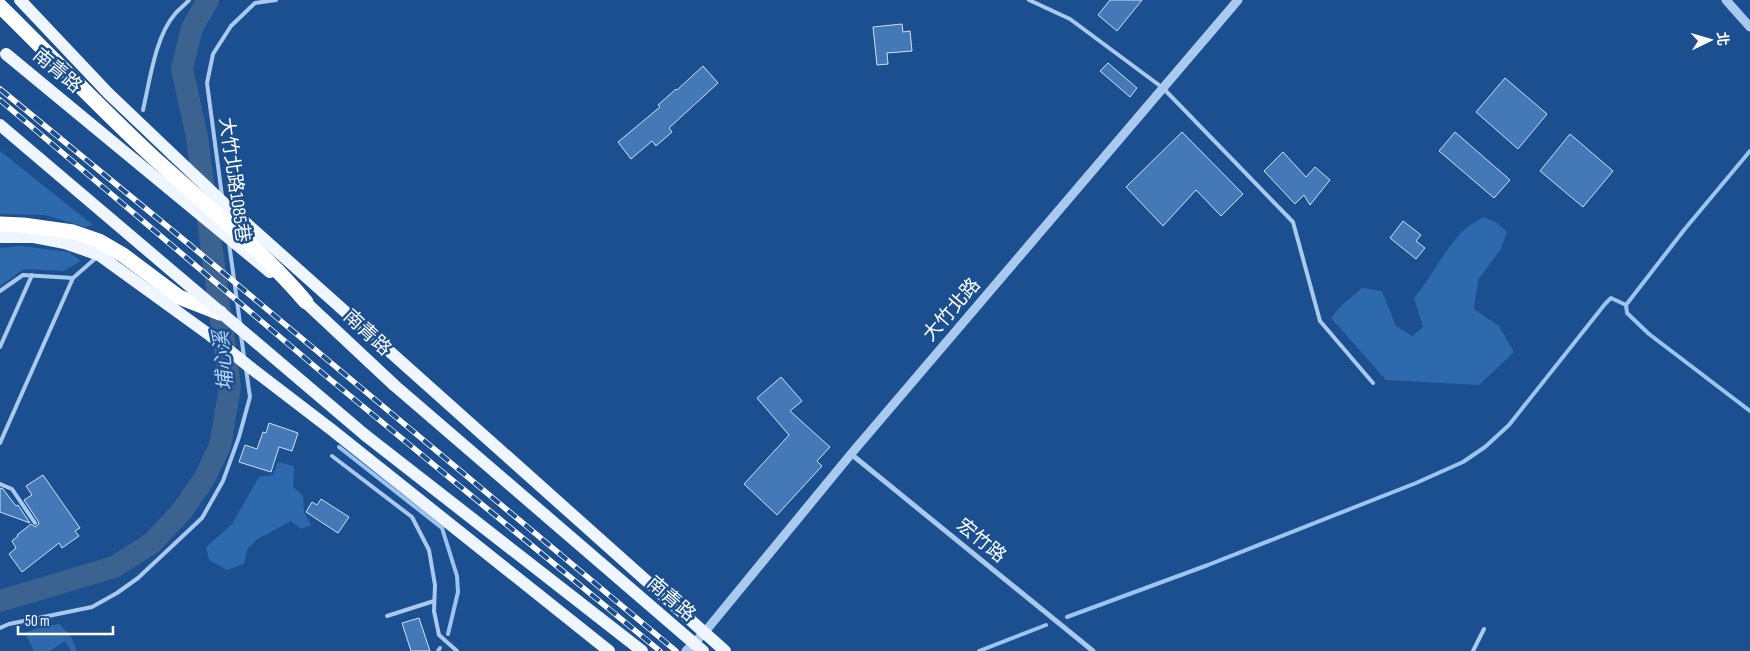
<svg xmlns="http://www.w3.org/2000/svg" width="1750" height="651" viewBox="0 0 1750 651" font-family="'Sofia Sans Condensed','Noto Sans TC',sans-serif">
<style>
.green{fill:#2e69ad}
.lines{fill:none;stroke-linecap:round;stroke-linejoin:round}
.stream{stroke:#9cc4f0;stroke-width:4}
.river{stroke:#3c6290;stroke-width:22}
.building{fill:#4478b7;stroke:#cfe3fa}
.service{stroke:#a9c9ee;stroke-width:4}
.minor{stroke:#a9c9ee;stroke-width:5}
.tertiary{stroke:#a9c9ee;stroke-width:9}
.primary{stroke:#f0f6ff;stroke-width:12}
.motorway{stroke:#fff;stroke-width:15}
.rail-casing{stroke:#fff;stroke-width:5.5}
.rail{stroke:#1b4f8f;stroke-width:4;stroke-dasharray:11;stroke-linecap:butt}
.primary-bridge{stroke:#f0f6ff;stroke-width:12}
.motorway-bridge{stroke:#fff;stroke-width:15}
.labels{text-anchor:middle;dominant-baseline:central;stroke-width:5;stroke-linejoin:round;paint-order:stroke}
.street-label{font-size:19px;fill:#fff;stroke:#1b4f8f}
.water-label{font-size:20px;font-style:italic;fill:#b5d3f5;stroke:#1b4f8f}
</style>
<rect width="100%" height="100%" fill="#1b4f8f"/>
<g class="green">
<path d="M0,151l93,74 -8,2 -40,-12 -45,-1z"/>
<path d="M1483,217l13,5 11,10 -6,17 -23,31 -4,29 25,17 15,26 -35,33 -93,-5 -55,-62 9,-11 22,-19 20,3 14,35 16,10 11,-9 -9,-29c19,-22 31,-51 52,-70 5,-4 12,-7 17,-11z"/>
<path d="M21,246l48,6 12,9 -18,10 -39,-2 -24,17v-38z"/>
<path d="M278,462l16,4 -1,21 10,9 1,16 7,13 -10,4 -10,-8 -35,19 -9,10 -3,14 -17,6 -18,-10 -3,-13 26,-23 27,-47 14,-2z"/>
<path d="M60,624l11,13 6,14h-6l-6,-10 -15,10h-16l-9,-18 16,-6z"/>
</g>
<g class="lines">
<g class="stream">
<path d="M1750,151l-66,79 -58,75 1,8 22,21 101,77"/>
<path d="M339,447l103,81 15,48 1,16 -10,42"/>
<path d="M1067,617l141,-52 208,-82 47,-21 22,-15 24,-22 96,-121 6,-6 15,7"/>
<path d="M438,651l2,-3"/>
<path d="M979,651l67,-26"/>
</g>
<path class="river" d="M0,601l114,-34 38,-24 30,-32 22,-32 16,-33 10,-59 -33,-250 -15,-68 10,-41 16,-28"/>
</g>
<g class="building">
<path d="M1110,0h32l-25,31 -19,-16z"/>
<path d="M902,24l1,8 7,-1 2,20 -25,2 1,11 -11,1 -4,-38z"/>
<path d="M1108,63l29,25 -7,9 -30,-26z"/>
<path d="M703,66l15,17 -49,45 3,4 -16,14 -4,-5 -21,18 -13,-17 42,-35 -2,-2 18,-16 1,1z"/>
<path d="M1505,78l42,36 -29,35 -42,-37z"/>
<path d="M1182,132l61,62 -22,22 -25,-26 -33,36 -37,-39z"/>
<path d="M1455,132l55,48 -16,18 -55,-47z"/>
<path d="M1570,134l43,37 -30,36 -43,-36z"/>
<path d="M1283,152l23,25 9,-10 15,13 -20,25 -6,-10 -9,9 -31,-33z"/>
<path d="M1403,221l18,14 -5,6 9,7 -9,11 -26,-21z"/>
<path d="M781,377l21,24 -12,10 40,36 -13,14 5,5 -45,49 -33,-31 45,-49 -32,-37z"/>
<path d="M269,423l29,10 -6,18 -13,-4 -8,25 -32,-10 6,-17 12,4 6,-17 3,1z"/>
<path d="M43,475l37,53 -5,3 4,5 -17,12 -3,-5 -37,29 -13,-18 7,-6 -4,-7 6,-5 -1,-1 14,-11 4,3 4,-3 -1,-3 -14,-21 8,-5 -6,-9z"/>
<path d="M0,488l3,1 13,17 2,-1 12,18 -30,-11z"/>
<path d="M321,499l28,18 -11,16 -32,-21 6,-10 5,3z"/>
<path d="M419,618l11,33h-19l-9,-28z"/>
</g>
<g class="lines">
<g class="service">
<path d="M1029,0l41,19 93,69 130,134 27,99 53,62"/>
<path d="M143,110c7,-30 12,-73 32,-96 4,-5 10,-9 14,-14"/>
<path d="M222,196l-15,-113 6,-29 18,-28 24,-23 21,-3"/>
<path d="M229,243l11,80"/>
<path d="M0,291l23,-16 50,3"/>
<path d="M241,335l3,22"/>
<path d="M0,347l32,-72"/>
<path d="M0,443l73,-165 24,-21"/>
<path d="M332,456l80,61 17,33 6,35 -1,26 5,24 18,16"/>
<path d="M0,484l12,5 23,34"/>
<path d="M387,616l47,-15"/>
<path d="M0,628l9,-4 83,-17 25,-14 21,-15 64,-60 21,-37 16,-44 11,-40 -4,-28"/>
<path d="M1473,651l11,-22"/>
</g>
<path class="minor" d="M851,454l242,197"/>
<g class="tertiary">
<path d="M1726,0l24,27"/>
<path d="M686,651l18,-18 147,-179 387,-454"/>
</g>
<g class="primary">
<path d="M20,0l88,93 65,62"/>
<path d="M228,207l497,444"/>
<path d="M0,237h34l31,6 34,12 112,81"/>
<path d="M251,368l81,62 277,221"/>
<path d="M394,385l309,266"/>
<path d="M365,435l277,216"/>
</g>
<path class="motorway" d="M0,224l23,1 50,7 26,9 24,14 56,42 41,16"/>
<g class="rail-casing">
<g id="rail">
<path d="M0,89l190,156 486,406"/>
<path d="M0,100l332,281 328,270"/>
</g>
</g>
<use href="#rail" class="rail"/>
<g class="primary-bridge">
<path d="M6,54l264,218"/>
<path d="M0,125l365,310"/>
<path d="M173,155l55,52"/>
<path d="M299,296l95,89"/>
<path d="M211,336l40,32"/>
</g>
<path class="motorway-bridge" d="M0,6c52,51 101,103 154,152 52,47 107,91 152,144"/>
</g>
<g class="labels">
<g class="street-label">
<text transform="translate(57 71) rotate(40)">南青路</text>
<text transform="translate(234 180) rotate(82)">大竹北路1085巷</text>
<text transform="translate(952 310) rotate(-49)">大竹北路</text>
<text transform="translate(367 333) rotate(43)">南青路</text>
<text transform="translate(981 541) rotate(39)">宏竹路</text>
<text transform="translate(671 599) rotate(41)">南青路</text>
</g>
<g class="water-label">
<text transform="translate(224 361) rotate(-95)">埔心溪</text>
</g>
</g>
<g transform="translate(1710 40) rotate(85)" stroke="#1b4f8f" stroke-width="4" paint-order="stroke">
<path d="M0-4L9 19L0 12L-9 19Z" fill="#ffffff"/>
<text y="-8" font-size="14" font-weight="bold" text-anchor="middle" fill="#ffffff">北</text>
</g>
<path d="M18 626v8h95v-8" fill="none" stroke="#ffffff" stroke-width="2.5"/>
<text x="25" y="626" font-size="15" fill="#ffffff" stroke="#1b4f8f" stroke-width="4" paint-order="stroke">50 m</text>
</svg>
